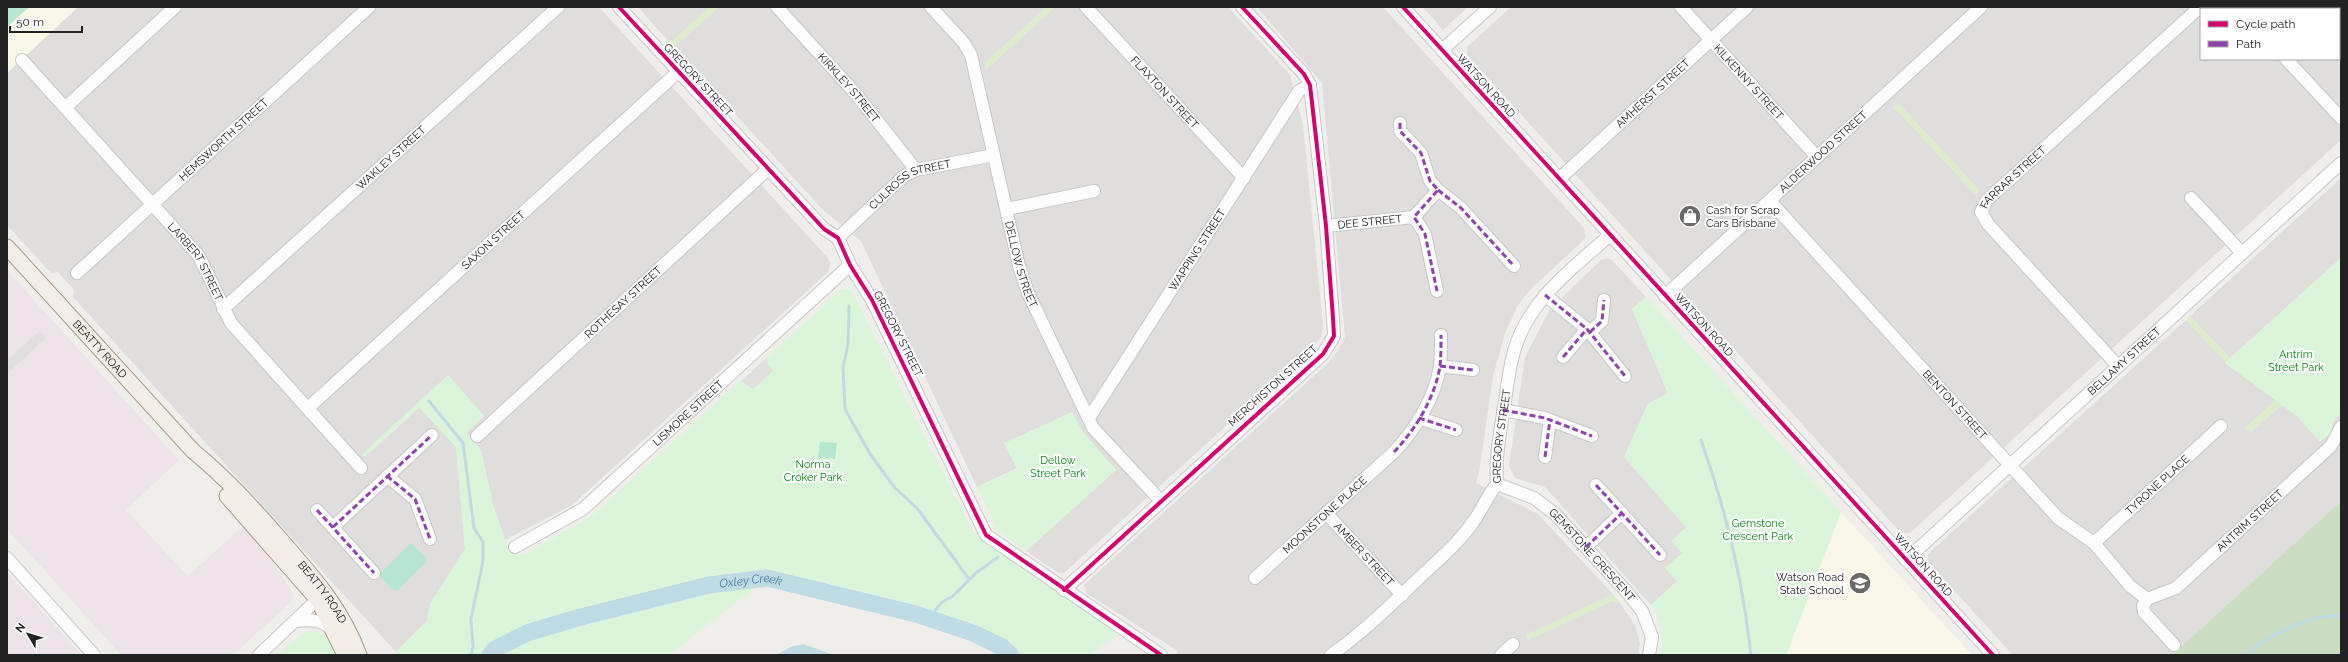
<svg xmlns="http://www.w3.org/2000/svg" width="2348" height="662" viewBox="0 0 2348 662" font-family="Raleway,sans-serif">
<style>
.residential{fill:#dfdedc;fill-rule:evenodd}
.industrial{fill:#ede4e9}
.education{fill:#f8f7e8}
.grass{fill:#ddeccb}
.forest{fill:#cbdec1}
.park{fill:#daf5da}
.pitch{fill:#b7e6d2}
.parking{fill:#e0dfde}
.water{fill:#bfdbe3}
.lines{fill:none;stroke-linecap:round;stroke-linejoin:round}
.stream{stroke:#bfdbe3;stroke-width:3}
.river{stroke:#bfdbe3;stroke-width:17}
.minor-casing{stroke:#c9c8c7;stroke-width:14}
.major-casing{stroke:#a79c86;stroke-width:17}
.minor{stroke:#fdfcfc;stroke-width:12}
.major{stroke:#f3ede7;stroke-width:15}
.quiet{stroke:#8e44ad;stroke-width:3;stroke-dasharray:6 3;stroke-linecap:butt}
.cycleway-casing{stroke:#fff;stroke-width:6}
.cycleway{stroke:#d6006c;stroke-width:4}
.labels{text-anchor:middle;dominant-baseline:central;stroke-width:4;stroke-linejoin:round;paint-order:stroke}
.street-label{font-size:11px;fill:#222;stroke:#fff}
.poi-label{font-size:11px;fill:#222;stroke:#fff;text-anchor:start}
.park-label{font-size:11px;fill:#0c8416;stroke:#fff}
.water-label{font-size:12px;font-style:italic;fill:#4a7aab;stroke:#fff}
</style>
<rect width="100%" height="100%" fill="#f0eeeb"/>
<g class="residential">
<path d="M78,7h521l229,251 2,5 -1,8 -257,234 -67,35 -12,-35 -12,-55 -15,-17 18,-17 -36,-41 -83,82 55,-50 36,40 9,102 -35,55 -3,17 -31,31 -323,-355 1,-7 -16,-18 -7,1 -44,-48v-152z"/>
<path d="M638,7h72l-40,36z"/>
<path d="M719,7h328l-62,56 1,6 69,-62h173l62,68 13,50 20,199 -2,13 -7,9 -250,227h-5l-33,-22 90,-81 -33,-38 -79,11 13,25 -40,19 -116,-246 -39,-32 -148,-162z"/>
<path d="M1257,7h126l201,221 2,10 -56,52 -12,15 -13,28 -12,43 -13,91 -4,16 62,31 75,80 -86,41 1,5 84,-39 8,2 15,22 5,19 -2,11h-462l2,-4 -92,-58 -2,-8 243,-221 11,-13 7,-14 -23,-254z"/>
<path d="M1423,7h45l-25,23z"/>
<path d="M1511,7h830v133l-431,393h-9l-434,-478v-8zM2201,9h138v50h-138zM1898,103l81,87 -4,4 -81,-87z"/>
<path d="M2341,178v80l-111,100 -40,-42z"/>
<path d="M1607,258l5,2 34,37 -14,12 36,84 -20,11 -24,53 62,70 -9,54 -26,24 -106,-118 -30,-9 -6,-12 16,-109 25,-48 51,-49z"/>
<path d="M2186,320l40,42 -1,1 51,37 -30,27 5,5 31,-27 15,11 23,26 11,-10 2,-11 8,-8v88l-169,154h-159l-85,-93v-8z"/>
</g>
<g class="industrial">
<path d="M7,270l172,190 -53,50 62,66 57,-52 46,65 2,9 -4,6 -56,51h-112l-114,-126z"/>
<path d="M7,573l75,82h-75z"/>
</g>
<g class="education">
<path d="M7,7h71l-71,66z"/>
<path d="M1841,512l131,143h-186z"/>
</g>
<g class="grass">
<path d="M710,7h9l-45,40 -4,-4z"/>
<path d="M1047,7h8l-69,63 -1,-7z"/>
<path d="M1898,103l81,87 -4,4 -81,-87z"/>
<path d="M2190,316l40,42 -4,4 -40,-42z"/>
<path d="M2276,400l6,5 -31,27 -6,-5z"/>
<path d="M1613,594l7,9 -8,-2 -83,39 -3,-5z"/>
</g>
<path class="forest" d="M2341,501v154h-169z"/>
<g class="park">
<path d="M2341,258v155l-8,8 -2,11 -11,10 -23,-26 -72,-53z"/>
<path d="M842,289l9,1 123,244 145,99 -29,22h-79c-19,-16 -43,-24 -66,-32 -57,-19 -118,-31 -178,-45l-98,77h-273v-3l31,-31 3,-17 35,-55 -9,-102 -37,-40 -55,50 -2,-3 86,-79 36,41 -18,17 15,17 12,55 14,40 8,10h12l15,-11 47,-26z"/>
<path d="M1646,297l195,215 -55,143h-125c3,-18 0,-34 -10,-50l26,-23 -12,-14 17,-15 -11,-12 15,-14 -62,-70 24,-53 20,-11 -36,-84z"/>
<path d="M1072,412l11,20 33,38 -90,81 -28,-20 -21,-44 40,-18 -13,-26z"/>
<path d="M309,631c18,1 20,9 26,24h-58l23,-20z"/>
</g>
<g class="pitch">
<path d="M7,7h22l-22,20z"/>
<path d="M820,442l17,1 -2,16 -17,-2z"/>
<path d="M411,543l15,15 -1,5 -27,27h-5l-14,-15z"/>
</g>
<g class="parking">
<path d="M40,331l6,7 -39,36v-14z"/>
<path d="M768,357l-1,5 6,9 -20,18 -12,-8z"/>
</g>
<path class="water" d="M803,644l31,11h-58l15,-8z"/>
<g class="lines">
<g class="stream">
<path d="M849,306l-1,39 -5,22 2,42 25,45 25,34 22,20 52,71"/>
<path d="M429,401l34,42 11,85 9,14v19l-12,58 2,28 -2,8"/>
<path d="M1701,440c25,70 42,141 50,215"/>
<path d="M929,618l13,-16 11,-6 23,-23 22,-16"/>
<path d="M2247,655c20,-20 66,-42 94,-39"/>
</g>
<path class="river" id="s1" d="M490,655l5,-6 32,-16 50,-15 132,-33 58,-7 149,36 57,19 29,14 9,8"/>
<g class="minor-casing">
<g id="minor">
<path d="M619,7l205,222 14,9 12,27 22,35 114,235 175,120"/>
<path id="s2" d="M777,7l79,87 60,76"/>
<path id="s3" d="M931,7l33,36 7,12 48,211 9,27 65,135 67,72"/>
<path id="s4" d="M1086,7l158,171"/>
<path d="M1403,7l590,648"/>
<path id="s5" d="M1681,7l136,150"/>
<path d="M2239,7l2,2"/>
<path d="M1442,50l48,-43"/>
<path d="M2286,59l55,59"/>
<path id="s6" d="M22,60l177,196 32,67 130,145"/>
<path d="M66,107l109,-100"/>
<path d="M1400,123v8l21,22 9,28 8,9 -24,27"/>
<path id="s7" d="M1559,179l188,-172"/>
<path d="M1438,190l23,18 53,58"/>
<path d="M2191,198l51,55"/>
<path id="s8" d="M1770,201l288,317 36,25 36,43 17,13"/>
<path d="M1007,209l87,-18"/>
<path d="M1414,217l11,17 12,57"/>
<path id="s9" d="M1326,226l88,-9"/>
<path id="s10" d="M838,238l66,-62 12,-6 78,-15"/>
<path id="s11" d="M77,273l292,-266"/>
<path d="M1545,295l42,34 38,47"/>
<path id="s12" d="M1665,296l316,-289"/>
<path id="s13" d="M223,309l335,-302"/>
<path d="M1590,332l12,-11 2,-21"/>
<path d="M1563,357l24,-28"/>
<path d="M1440,366l33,4"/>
<path id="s14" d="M2118,366l-130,-142 -7,-12 6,-12 213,-193"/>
<path id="s15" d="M308,408l370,-336"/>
<path d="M1503,410l42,8 47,18"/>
<path id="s16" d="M1089,418l210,-327 11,-6"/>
<path d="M1419,418l37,12"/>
<path id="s17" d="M477,436l291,-267"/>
<path d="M1545,457l5,-37"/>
<path d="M387,476l28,23 15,40"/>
<path id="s18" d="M1497,484l37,14 21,16 71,77 16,20 10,26 -3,18"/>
<path d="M1596,485l64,70"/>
<path d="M317,510l57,63"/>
<path id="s19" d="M1326,513l76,82"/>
<path d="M333,527l99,-92"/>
<path id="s20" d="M2094,543l127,-117"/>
<path id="s21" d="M515,547l68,-38 267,-244"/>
<path d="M1586,547l36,-34"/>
<path d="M7,558l87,97"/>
<path id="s22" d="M1906,560l435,-397"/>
<path id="s23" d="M1255,578l139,-126c21,-22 41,-54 46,-86 1,-10 1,-21 1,-31"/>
<path d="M1064,590l259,-236 11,-18 -1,-18 -7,-92 -16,-141 -6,-11 -62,-67"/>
<path id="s24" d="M2147,599l29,-11 155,-142 10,-19"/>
<path d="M2147,599l-4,7 1,6 30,33"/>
<path d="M297,621c15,-2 24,-1 36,9"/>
<path d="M259,655l64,-61"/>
<path id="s25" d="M1331,655c31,-22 59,-49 87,-76 19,-18 40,-35 55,-57 9,-12 14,-26 24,-38 -2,-26 3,-51 7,-76 3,-20 5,-41 11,-60 15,-49 59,-81 95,-113"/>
<path d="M1501,655l12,-11"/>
</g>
</g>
<g class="major-casing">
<g id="major">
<path id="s26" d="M7,247l186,204c32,26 60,57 88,89 32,37 60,67 78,115"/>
<path d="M227,496l91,104 27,55"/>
</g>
</g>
<use href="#minor" class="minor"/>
<use href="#major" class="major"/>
<g class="quiet">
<path d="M1400,123v8l21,22 9,28 8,9 -24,27 11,17 12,57"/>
<path d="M1438,190l23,18 53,58"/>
<path d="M1545,295l42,34 38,47"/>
<path d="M1590,332l12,-11 2,-21"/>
<path d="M1563,357l24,-28"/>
<path d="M1440,366l33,4"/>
<path d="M1503,410l42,8 47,18"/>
<path d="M1419,418l37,12"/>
<path d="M1394,452c21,-22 41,-54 46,-86 1,-10 1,-21 1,-31"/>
<path d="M1545,457l5,-37"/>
<path d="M387,476l28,23 15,40"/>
<path d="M1596,485l64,70"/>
<path d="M317,510l57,63"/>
<path d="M333,527l99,-92"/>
<path d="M1586,547l36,-34"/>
</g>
<g class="cycleway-casing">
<g id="cycleway">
<path d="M619,7l205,222 14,9 12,27 22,35 114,235 175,120"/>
<path d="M1403,7l590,648"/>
<path d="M1064,590l259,-236 11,-18 -1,-18 -7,-92 -16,-141 -6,-11 -62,-67"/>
</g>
</g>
<use href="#cycleway" class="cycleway"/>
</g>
<defs>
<g id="shop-disc" transform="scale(1.15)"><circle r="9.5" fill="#6a6968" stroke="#fff"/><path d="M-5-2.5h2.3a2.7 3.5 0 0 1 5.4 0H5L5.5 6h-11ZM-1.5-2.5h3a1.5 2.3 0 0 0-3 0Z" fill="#fff"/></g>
<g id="school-disc" transform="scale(1.15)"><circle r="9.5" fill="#6a6968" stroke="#fff"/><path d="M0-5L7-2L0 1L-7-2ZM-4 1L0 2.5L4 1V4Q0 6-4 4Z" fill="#fff"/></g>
</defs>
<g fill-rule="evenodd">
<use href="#shop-disc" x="1690" y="216"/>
<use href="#school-disc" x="1860" y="583"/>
</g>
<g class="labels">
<g class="street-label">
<text transform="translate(698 80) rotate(47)">GREGORY STREET</text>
<text stroke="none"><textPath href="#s5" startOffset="101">KILKENNY STREET</textPath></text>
<text transform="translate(1486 86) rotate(48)">WATSON ROAD</text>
<text stroke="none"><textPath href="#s2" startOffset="108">KIRKLEY STREET</textPath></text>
<text stroke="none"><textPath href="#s4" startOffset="116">FLAXTON STREET</textPath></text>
<text stroke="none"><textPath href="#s7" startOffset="127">AMHERST STREET</textPath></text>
<text stroke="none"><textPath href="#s11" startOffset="198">HEMSWORTH STREET</textPath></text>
<text stroke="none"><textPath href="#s12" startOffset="214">ALDERWOOD STREET</textPath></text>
<text stroke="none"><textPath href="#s13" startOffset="226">WAKLEY STREET</textPath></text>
<text stroke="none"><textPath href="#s14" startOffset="254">FARRAR STREET</textPath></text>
<text stroke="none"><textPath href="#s10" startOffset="92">CULROSS STREET</textPath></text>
<text stroke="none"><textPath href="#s9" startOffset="44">DEE STREET</textPath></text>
<text stroke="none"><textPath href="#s15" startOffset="250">SAXON STREET</textPath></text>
<text stroke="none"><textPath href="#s16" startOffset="200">WAPPING STREET</textPath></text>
<text stroke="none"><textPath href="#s6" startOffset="267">LARBERT STREET</textPath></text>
<text stroke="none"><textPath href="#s3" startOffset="278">DELLOW STREET</textPath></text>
<text stroke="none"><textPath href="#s17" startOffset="198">ROTHESAY STREET</textPath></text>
<text transform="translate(1704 325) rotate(48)">WATSON ROAD</text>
<text transform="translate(898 334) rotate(63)">GREGORY STREET</text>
<text stroke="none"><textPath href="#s26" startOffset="138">BEATTY ROAD</textPath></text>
<text stroke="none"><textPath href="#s22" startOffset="295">BELLAMY STREET</textPath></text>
<text transform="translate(1273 386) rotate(-42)">MERCHISTON STREET</text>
<text stroke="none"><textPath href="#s8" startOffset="275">BENTON STREET</textPath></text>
<text stroke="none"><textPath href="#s21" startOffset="220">LISMORE STREET</textPath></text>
<text stroke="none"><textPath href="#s25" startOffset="288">GREGORY STREET</textPath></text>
<text stroke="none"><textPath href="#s20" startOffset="86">TYRONE PLACE</textPath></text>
<text stroke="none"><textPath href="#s23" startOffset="94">MOONSTONE PLACE</textPath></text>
<text stroke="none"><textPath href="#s24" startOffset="131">ANTRIM STREET</textPath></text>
<text stroke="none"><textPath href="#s19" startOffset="56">AMBER STREET</textPath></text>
<text stroke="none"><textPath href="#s18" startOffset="121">GEMSTONE CRESCENT</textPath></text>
<text transform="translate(1923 565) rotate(48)">WATSON ROAD</text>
<text stroke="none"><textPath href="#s26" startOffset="468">BEATTY ROAD</textPath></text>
</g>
<g class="poi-label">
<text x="1706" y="210">Cash for Scrap<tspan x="1706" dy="13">Cars Brisbane</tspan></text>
<text x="1844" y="577" text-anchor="end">Watson Road<tspan x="1844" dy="13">State School</tspan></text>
</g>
<g class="park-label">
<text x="2296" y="354">Antrim<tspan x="2296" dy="13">Street Park</tspan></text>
<text x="1058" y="460">Dellow<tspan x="1058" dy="13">Street Park</tspan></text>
<text x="813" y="464">Norma<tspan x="813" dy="13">Croker Park</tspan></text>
<text x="1758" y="523">Gemstone<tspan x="1758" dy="13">Crescent Park</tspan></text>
</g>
<g class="water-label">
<text stroke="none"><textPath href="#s1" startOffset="274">Oxley Creek</textPath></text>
</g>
</g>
<rect width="2348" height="662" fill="none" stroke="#222222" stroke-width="16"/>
<rect x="2200" y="8" width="140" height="52" fill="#ffffff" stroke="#a7a7a7"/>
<rect x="2208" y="21" width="20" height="6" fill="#d6006c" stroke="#a7a7a7"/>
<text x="2236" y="28" font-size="12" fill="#222222">Cycle path</text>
<rect x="2208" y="41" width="20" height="6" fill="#8e44ad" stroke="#a7a7a7"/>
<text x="2236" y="48" font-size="12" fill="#222222">Path</text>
<g transform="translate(28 634) rotate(308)" stroke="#ffffff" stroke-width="3" paint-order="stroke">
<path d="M0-3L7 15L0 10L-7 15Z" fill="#222222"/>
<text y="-6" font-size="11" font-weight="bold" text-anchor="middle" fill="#222222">N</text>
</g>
<path d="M10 26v6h72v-6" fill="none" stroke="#222222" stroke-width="2"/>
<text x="16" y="26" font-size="12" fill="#222222" stroke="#ffffff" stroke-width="3" paint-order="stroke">50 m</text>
</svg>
